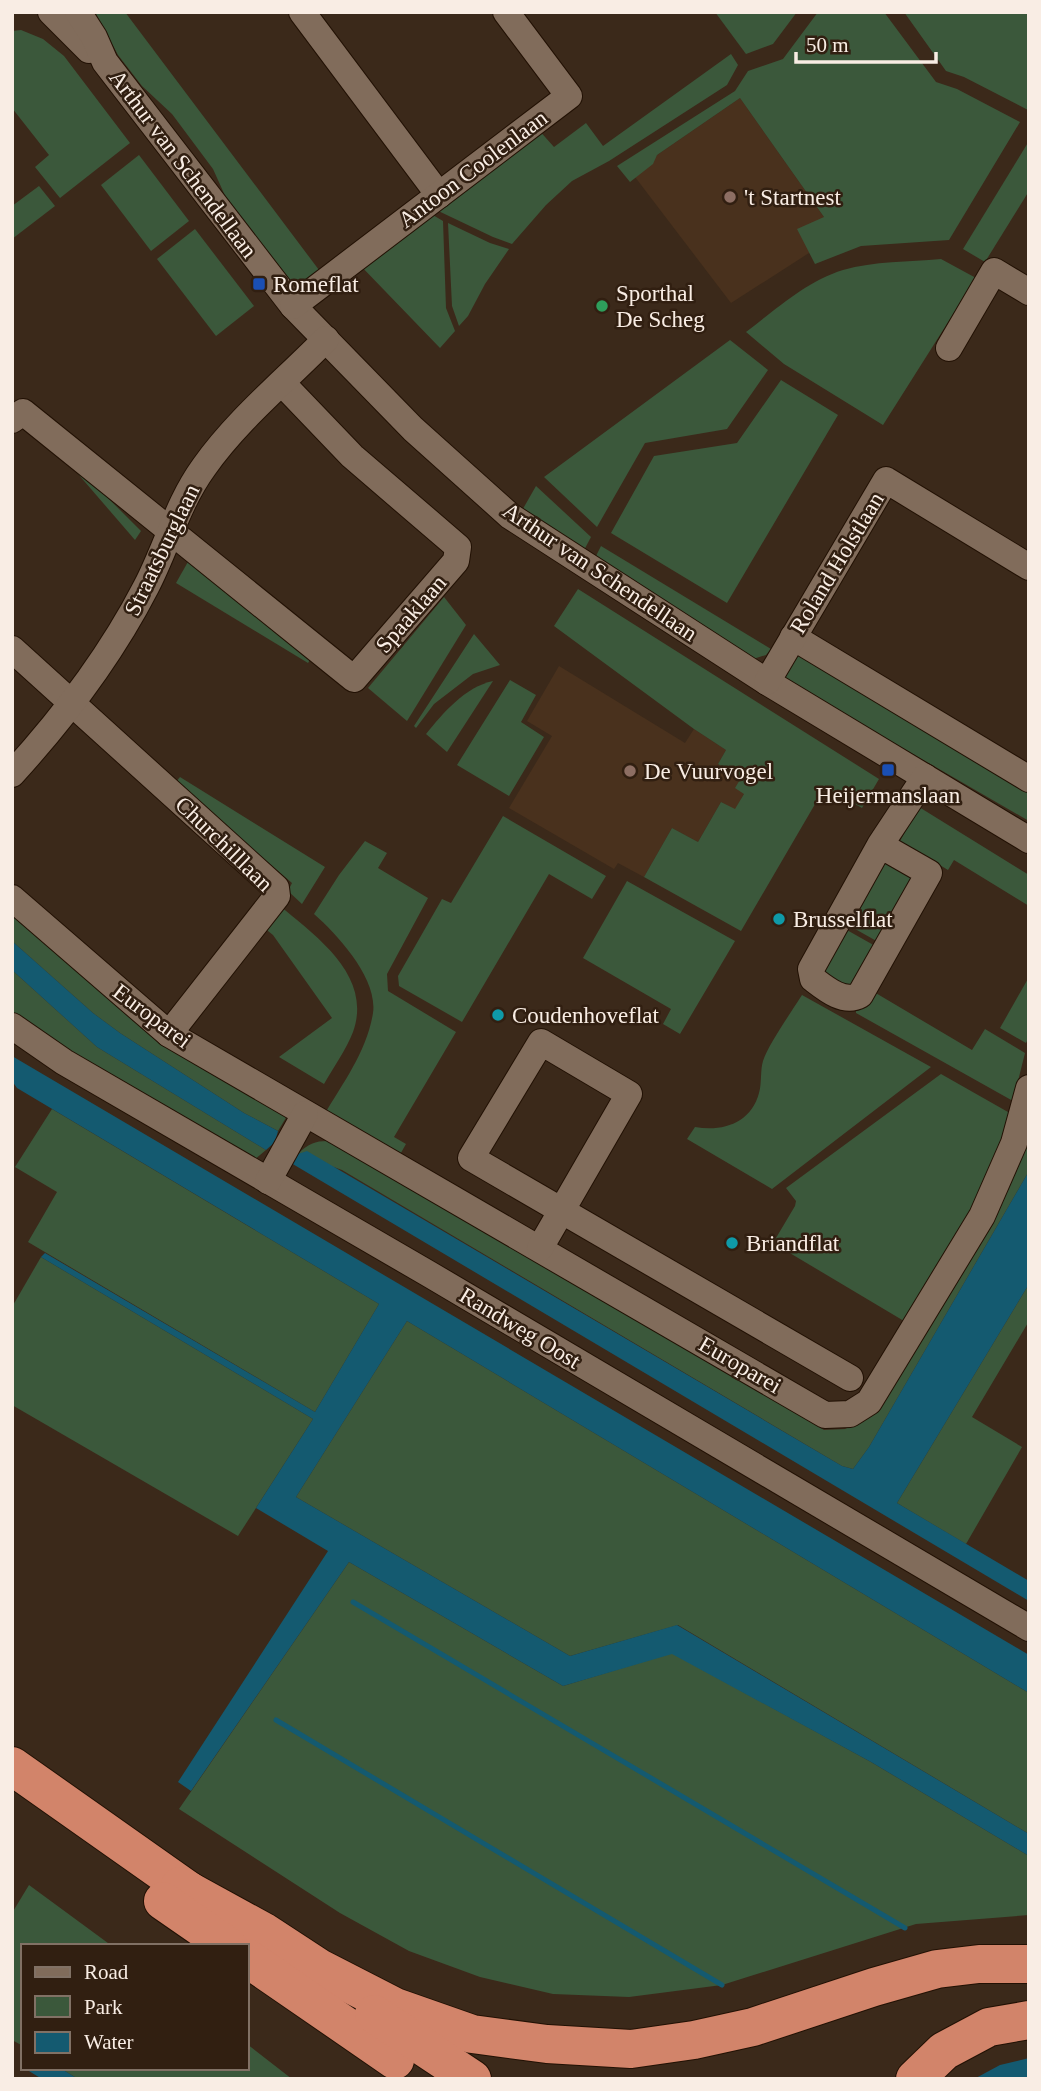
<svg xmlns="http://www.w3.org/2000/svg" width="1041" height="2091" viewBox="0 0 1041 2091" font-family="Georgia,serif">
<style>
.built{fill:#49311d}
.green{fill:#3b583b}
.water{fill:#145a70}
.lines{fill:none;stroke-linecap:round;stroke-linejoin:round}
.stream{stroke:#145a70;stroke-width:5}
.minor-casing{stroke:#221104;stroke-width:28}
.highway-casing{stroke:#221104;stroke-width:40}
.minor{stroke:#816c5b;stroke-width:26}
.highway{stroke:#d2846a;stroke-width:38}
.education-dot{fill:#8d6e63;stroke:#311f11;stroke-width:2.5}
.transit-dot{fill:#1a4fb4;stroke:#311f11;stroke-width:2.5}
.leisure-dot{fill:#2e9e5b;stroke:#311f11;stroke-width:2.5}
.culture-dot{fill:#0f9aa8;stroke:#311f11;stroke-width:2.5}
.labels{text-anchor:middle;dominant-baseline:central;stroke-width:5;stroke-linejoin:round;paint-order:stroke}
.street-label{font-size:23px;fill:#f9ede4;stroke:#311f11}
.poi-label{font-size:23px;fill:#f9ede4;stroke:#311f11;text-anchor:start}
</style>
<rect width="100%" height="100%" fill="#3b291a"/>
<g class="built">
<path d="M740,98l84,119 -15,36 -78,50 -96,-126 22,-22z"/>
<path d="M559,666l126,77 9,-14 32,21 -8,14 23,14 3,16 -9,16 -14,-8 -23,40 -26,-14 -28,49 -26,-14 -4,6 -105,-61 43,-72 -25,-15z"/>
</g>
<g class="green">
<path d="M95,12h30l194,258 -21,16 -4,-1 -67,-85 -14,-31 -41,-55 -30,-28 -24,-31z"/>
<path d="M715,12h82l-24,32 -27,10z"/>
<path d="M818,12h66l52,70 21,7 63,33 -71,118 -88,6 -46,18 -18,-35 27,-12 -84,-119 -83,57 -4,9 -23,18 -13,-16 118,-75 13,-20 35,-12z"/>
<path d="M904,12h125l-1,98 -64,-33 -18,-6z"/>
<path d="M21,30l22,9 21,17 66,87 -70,55 -25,-31 14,-12 -37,-47v-77z"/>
<path d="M731,54l7,11 -11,20 -118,76 -37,20 -26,24 -34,39 -19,-7 -63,-30 107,-79 17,19 32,-24 17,23z"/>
<path d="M1029,141v50l-44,71 -22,-13z"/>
<path d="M139,155l50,66 -38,30 -50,-66z"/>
<path d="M39,186l16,20 -43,33v-33z"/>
<path d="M426,211l17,10 3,87 9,23 -15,17 -82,-85z"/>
<path d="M448,223l42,20 19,6 -24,35 -17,32 -9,10 -7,-20z"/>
<path d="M195,229l59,77 -38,30 -59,-77z"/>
<path d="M941,259l35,19 -93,147 -99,-61 -38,-32c29,-22 61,-51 97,-62 31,-9 66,-8 98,-11z"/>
<path d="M730,340l38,30 -41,59 -82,14 -48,84 -53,-50z"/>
<path d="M781,380l57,35 -111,188 -116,-70 43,-77 83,-13z"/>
<path d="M68,458l73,73 -6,9 -69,-80z"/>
<path d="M536,486l55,51 -9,17 -62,-40z"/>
<path d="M601,546l170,103 -5,6 -13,4 -158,-101z"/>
<path d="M189,560l123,97 -4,6 -132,-80z"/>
<path d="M578,589l301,190 -17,29 -37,-21 -84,144 -97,-54 28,-49 26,14 23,-40 14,7 9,-15 -9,-6 6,-10 -23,-14 8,-14 -32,-21 -140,-103z"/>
<path d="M444,597l22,28 -59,96 -39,-33z"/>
<path d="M474,634l26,31 -27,9 -39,30 -18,24 -2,-2z"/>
<path d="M799,654l230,132v35l-244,-141v-10z"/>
<path d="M510,680l26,15 -15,27 23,15 -35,59 -52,-31z"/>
<path d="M493,681l-46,71 -21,-18c17,-21 39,-47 67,-53z"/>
<path d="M180,777l145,90 -23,37 -14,-13 4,-8 -117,-100z"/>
<path d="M919,807l110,68v31l-75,-46 -6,10 -48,-29z"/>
<path d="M503,816l103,60 -14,23 -43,-25 -87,148 -63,-36 -1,-10 44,-77 9,4z"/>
<path d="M365,841l22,12 -9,15 50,30 -41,76 1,17 68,41 -62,105 12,7 -8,14 -74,-43c19,-32 43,-64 49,-102 5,-34 -35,-78 -59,-99l25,-39z"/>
<path d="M881,849l44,25 -45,69 -39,-22z"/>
<path d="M627,881l108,60 -55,93 -17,-10 8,-15 -88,-51z"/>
<path d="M12,906l275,210 -9,15 -34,-18 -124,-80 -27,-20 -81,-72z"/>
<path d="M280,906c37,31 93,70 73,126 -7,18 -20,36 -29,52l-45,-27 53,-39 -59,-83 -10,-8z"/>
<path d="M838,925l39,22 -19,46 -43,-16z"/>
<path d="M12,970l85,77 169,103 -12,10 -242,-141z"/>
<path d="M1029,977v60l-3,6 -26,-15z"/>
<path d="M874,992l98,58 13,-21 40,24 -12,48 -157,-88v-11z"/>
<path d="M802,995l129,72 -159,122 -85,-50 8,-12c28,5 56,-4 64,-34 3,-10 1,-22 4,-32 5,-16 29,-50 39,-66z"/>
<path d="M941,1074l74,42 -7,27 -99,181 -136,-81 22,-37 1,-5 -10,-13z"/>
<path d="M52,1109l327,195 -64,108 -287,-170 29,-50 -42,-25z"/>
<path d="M1029,1116v55l-160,276 -16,22 -11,-3 -500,-296 -44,-16c13,-14 24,-14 43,-12l483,288 21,-1 20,-10z"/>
<path d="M41,1257l272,162 -75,117 -226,-131v-98z"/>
<path d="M1029,1284v37l-57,96 50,30 -56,97 -69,-41z"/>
<path d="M407,1321l622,372v141l-351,-209 -108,31 -274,-159z"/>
<path d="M349,1562l214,124 109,-33 199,109 158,94v59l-113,9 -194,61 -93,12 -76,-3 -73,-17 -71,-26 -69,-38 -161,-104z"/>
<path d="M29,1885l83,61h-89v100l-11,-6v-127z"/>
<path d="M247,2044l45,35h-214l-18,-11h187z"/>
</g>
<g class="water">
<path d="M12,941l81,72 27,20 124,80 34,18 -3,11 -9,8 -169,-103 -85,-77z"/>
<path d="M12,1056l1017,599v38l-622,-372 -111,176 274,159 107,-31 352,209v22l-158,-94 -199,-108 -109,32 -214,-124 -158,229 -13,-9 150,-231 -72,-43 57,-89 -272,-162 4,-4 270,159 64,-108 -362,-216 -5,-7z"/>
<path d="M307,1151l535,315 11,3 16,-22 160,-276v113l-132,219 132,78v20l-738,-438 7,-9z"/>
<path d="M1029,2058v21h-55l26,-14z"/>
<path d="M24,2068h36l18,11h-36z"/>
</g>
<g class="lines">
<g class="stream">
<path d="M353,1602l552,326"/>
<path d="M276,1720l446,265"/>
</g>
<g class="minor-casing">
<g id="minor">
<path d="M51,12l38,38"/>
<path d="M78,12l16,25 11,25 188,244 120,123 97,87 257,166 262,158"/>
<path d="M302,12l137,183"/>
<path d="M293,306l276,-210 -63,-84"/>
<path d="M949,348l45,-77 35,21"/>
<path d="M12,420l11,-8 331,267 102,-118 2,-14 -106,-91 -69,-72"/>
<path d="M793,637l236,142"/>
<path d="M12,649l264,239 1,8 -108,138"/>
<path d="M767,682l119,-202 143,87"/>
<path d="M12,774c52,-57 99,-119 134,-187 21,-40 31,-83 58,-120 34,-48 81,-86 122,-128"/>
<path d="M880,845l49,28 -69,122c-16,9 -34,-6 -47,-16l-2,-10 69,-124 45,-68"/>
<path d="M12,898l157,136 656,381 25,-1 19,-12 113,-186 32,-73 15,-55"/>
<path d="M12,1026l52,36 365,212 600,354"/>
<path d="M268,1181l37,-67"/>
<path d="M540,1248l89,-154 -88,-52 -70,116 379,220"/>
</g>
</g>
<g class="highway-casing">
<g id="highway">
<path d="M12,1766l190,134"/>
<path d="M180,1886l84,46 55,36 76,39 77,27 75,10 84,5 63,-9 59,-13 121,-40 63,-18 42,-5h50"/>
<path d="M163,1901l65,45"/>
<path d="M247,1958l148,102"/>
<path d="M374,2014l98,65"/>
<path d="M915,2079l29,-28 45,-24 40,-7"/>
</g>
</g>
<use href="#minor" class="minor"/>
<use href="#highway" class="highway"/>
</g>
<g class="education-dot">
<circle cx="730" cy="197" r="7"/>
<circle cx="630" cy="771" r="7"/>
</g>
<g class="transit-dot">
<rect x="252" y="277" width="14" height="14" rx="3.5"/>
<rect x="881" y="763" width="14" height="14" rx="3.5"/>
</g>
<circle class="leisure-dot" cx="602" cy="306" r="7"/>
<g class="culture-dot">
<circle cx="779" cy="919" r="7"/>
<circle cx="498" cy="1015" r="7"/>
<circle cx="732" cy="1243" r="7"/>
</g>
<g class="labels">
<g class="street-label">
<text transform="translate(183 164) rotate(53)">Arthur van Schendellaan</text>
<text transform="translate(473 169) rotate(-37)">Antoon Coolenlaan</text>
<text transform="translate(162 550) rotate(-64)">Straatsburglaan</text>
<text transform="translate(837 563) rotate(-59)">Roland Holstlaan</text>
<text transform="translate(600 572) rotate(34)">Arthur van Schendellaan</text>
<text transform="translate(411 614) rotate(-49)">Spaaklaan</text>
<text transform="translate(224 844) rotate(44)">Churchilllaan</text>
<text transform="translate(152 1016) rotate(37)">Europarei</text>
<text transform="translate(520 1328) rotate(31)">Randweg Oost</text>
<text transform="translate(740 1365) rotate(30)">Europarei</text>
</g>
<g class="poi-label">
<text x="744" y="197">'t Startnest</text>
<text x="273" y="284">Romeflat</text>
<text x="616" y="293">Sporthal<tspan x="616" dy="26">De Scheg</tspan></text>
<text x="644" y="771">De Vuurvogel</text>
<text x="888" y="795" text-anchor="middle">Heijermanslaan</text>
<text x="793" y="919">Brusselflat</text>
<text x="512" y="1015">Coudenhoveflat</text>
<text x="746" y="1243">Briandflat</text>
</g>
</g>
<rect width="1041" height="2091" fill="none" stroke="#f9ede4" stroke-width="28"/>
<rect x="21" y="1944" width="228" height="126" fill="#311f11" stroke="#817165" stroke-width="2"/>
<rect x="35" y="1967" width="35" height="10" fill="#816c5b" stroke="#817165" stroke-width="2"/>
<text x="84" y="1979" font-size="21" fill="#f9ede4">Road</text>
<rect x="35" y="1996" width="35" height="21" fill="#3b583b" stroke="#817165" stroke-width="2"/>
<text x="84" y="2014" font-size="21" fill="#f9ede4">Park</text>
<rect x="35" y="2032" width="35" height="21" fill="#145a70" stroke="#817165" stroke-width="2"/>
<text x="84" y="2049" font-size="21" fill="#f9ede4">Water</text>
<path d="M796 52v10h140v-10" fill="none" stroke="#f9ede4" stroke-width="3.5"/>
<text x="806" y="52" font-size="21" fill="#f9ede4" stroke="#311f11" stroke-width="5" paint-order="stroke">50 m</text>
</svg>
